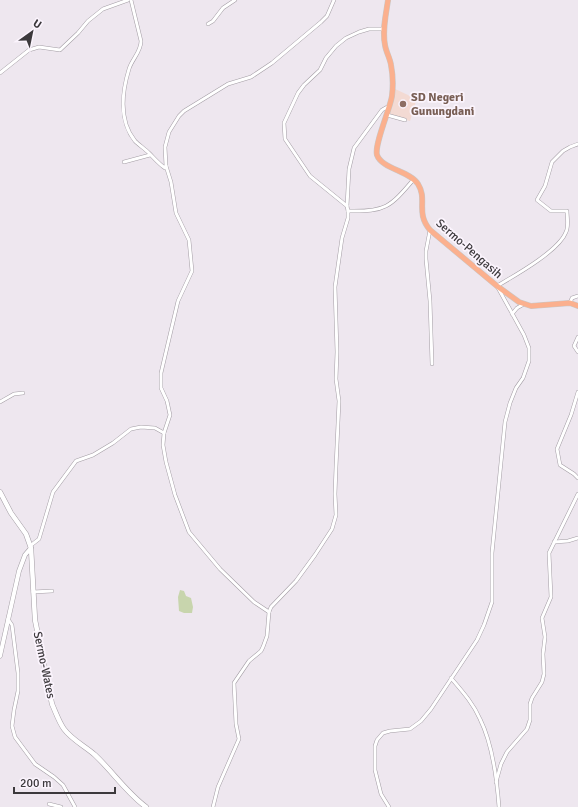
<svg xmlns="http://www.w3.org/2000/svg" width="578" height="807" viewBox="0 0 578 807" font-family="Signika,sans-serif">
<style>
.education{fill:#f3dad3}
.green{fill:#c8d5ad}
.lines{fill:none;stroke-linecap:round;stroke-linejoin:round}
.minor-casing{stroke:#a39da4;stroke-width:4}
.tertiary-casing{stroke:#a39da4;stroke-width:5}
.secondary-casing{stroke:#a39da4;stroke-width:5.5}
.primary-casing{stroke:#c8c8c8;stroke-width:6}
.minor{stroke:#fff;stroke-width:3}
.tertiary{stroke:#fff;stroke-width:4}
.secondary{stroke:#fff;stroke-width:4.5}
.primary{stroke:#fbb08e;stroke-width:5}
.education-dot{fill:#8d6e63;stroke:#fbf4fd;stroke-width:1.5}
.labels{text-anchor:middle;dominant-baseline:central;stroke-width:3.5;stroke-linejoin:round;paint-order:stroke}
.education-label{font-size:12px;font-weight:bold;fill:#785e54;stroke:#fbf4fd;text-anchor:start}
.street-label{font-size:12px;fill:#3c393c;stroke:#fbf4fd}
</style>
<rect width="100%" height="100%" fill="#eee7ef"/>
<path class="education" d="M393,88l15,7 8,6 -6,20 -21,-6z"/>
<path class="green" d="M180,590l4,1 2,5 5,2 2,9 -1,6h-8l-5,-2 -1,-14z"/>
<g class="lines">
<g class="minor-casing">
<g id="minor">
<path d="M131,0l10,41c0,11 -9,18 -12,28 -7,23 -10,52 6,72 4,4 10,8 14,12 5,5 10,11 16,15l1,-2"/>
<path d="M208,24l5,-3 10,-13 12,-8"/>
<path d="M0,73l29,-23 10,-3 21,3 18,-17 10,-12 15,-12 25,-9"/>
<path d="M387,115l18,5"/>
<path d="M124,162l26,-7"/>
<path d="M347,206l2,-37 5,-21 28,-38 7,-4"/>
<path d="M348,211l-1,-5 -37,-30 -25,-37 -1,-16 14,-30 6,-8 16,-15 6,-12 10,-12 10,-8 13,-6 10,-3h15"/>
<path d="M430,230l-4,21v8l4,42 2,63"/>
<path d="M570,303l2,-5 6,-2"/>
<path d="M512,314l5,-6 7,-4"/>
<path d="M578,337l-4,9 4,6"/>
<path d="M578,392l-7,23 -14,34 3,16 14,9 4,4"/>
<path d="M0,402l14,-8 9,-1"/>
<path d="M554,542l14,-1 10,-3"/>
<path d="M30,546l9,-7 14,-47 23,-31 17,-6 20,-12 18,-14 10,-2 14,1 9,5"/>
<path d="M33,592l19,-1"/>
<path d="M269,612l-15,-10 -34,-33 -31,-37 -14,-37 -9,-33 -3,-17 1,-12 6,-18 -3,-14 -6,-13v-15l17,-72 14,-30 -3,-31 -13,-27 -5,-31 -5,-16 -1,-19 4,-15 10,-16 5,-5 44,-27 23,-7 21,-14 49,-41 6,-6 7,-16"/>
<path d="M8,619l4,6 6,48v18l-4,19 -2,16 3,11 20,27 19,13 9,8 12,22"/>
<path d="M451,678c11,13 22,25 29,41 12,24 17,61 19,88"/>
<path d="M496,782l5,-18 6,-12 20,-23 3,-9v-16l2,-6 10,-16 2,-8 -1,-20 2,-17 -3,-19 9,-21 -2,-44 29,-59"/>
<path d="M49,804l12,3"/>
<path d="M213,807l5,-20 21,-48 -3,-15 -2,-41 15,-22 12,-10 2,-4 4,-11 2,-24 2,-5 25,-26 19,-26 17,-26 4,-14 -1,-21 1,-27 3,-66 -3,-22 1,-27 -2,-65 7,-49 6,-20v-7c38,1 42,-4 66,-32"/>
<path d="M389,807l-8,-13 -6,-24v-24l2,-6 6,-7 7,-2 20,-2 11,-8 10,-12 46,-69 7,-15 8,-23v-49l13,-131 5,-19 6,-15 7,-10 6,-17v-13l-5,-13 -27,-49c17,-10 62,-35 69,-54 3,-6 1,-15 1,-21h-16l-14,-11 8,-14 7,-24 11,-11 7,-4 8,-3"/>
</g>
</g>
<g class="tertiary-casing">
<path id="tertiary" d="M0,656l19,-85 6,-16 6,-7"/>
</g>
<g class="secondary-casing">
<path id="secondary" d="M0,492l11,21 15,21 5,14 4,72 17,84c4,9 7,18 12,25 8,11 21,17 31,26 18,17 31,37 51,52"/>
</g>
<g class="primary-casing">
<path id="primary" d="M388,0c-2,15 -6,30 -3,45 1,7 5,13 6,20 2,10 2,22 1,31 -2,13 -18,49 -15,59 5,14 33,16 41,29 10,16 -3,28 12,46l67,56 22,16 12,4 39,-3 8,3"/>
</g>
<use href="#minor" class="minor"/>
<use href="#tertiary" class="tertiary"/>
<use href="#secondary" class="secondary"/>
<use href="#primary" class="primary"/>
</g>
<circle class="education-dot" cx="403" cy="104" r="4"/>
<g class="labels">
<g class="education-label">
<text x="411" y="97">SD Negeri<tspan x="411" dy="14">Gunungdani</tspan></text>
</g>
<g class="street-label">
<text transform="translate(469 249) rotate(41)">Sermo-Pengasih</text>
<text transform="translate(44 665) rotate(78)">Sermo-Wates</text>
</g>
</g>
<g transform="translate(32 32) rotate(33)" stroke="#fbf4fd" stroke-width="3" paint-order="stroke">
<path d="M0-3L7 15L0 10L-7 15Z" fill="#3c393c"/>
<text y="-6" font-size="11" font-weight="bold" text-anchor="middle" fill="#3c393c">U</text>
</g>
<path d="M14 787v6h101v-6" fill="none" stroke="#3c393c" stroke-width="2"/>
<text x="20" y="787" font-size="12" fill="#3c393c" stroke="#fbf4fd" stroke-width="3" paint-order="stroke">200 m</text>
</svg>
